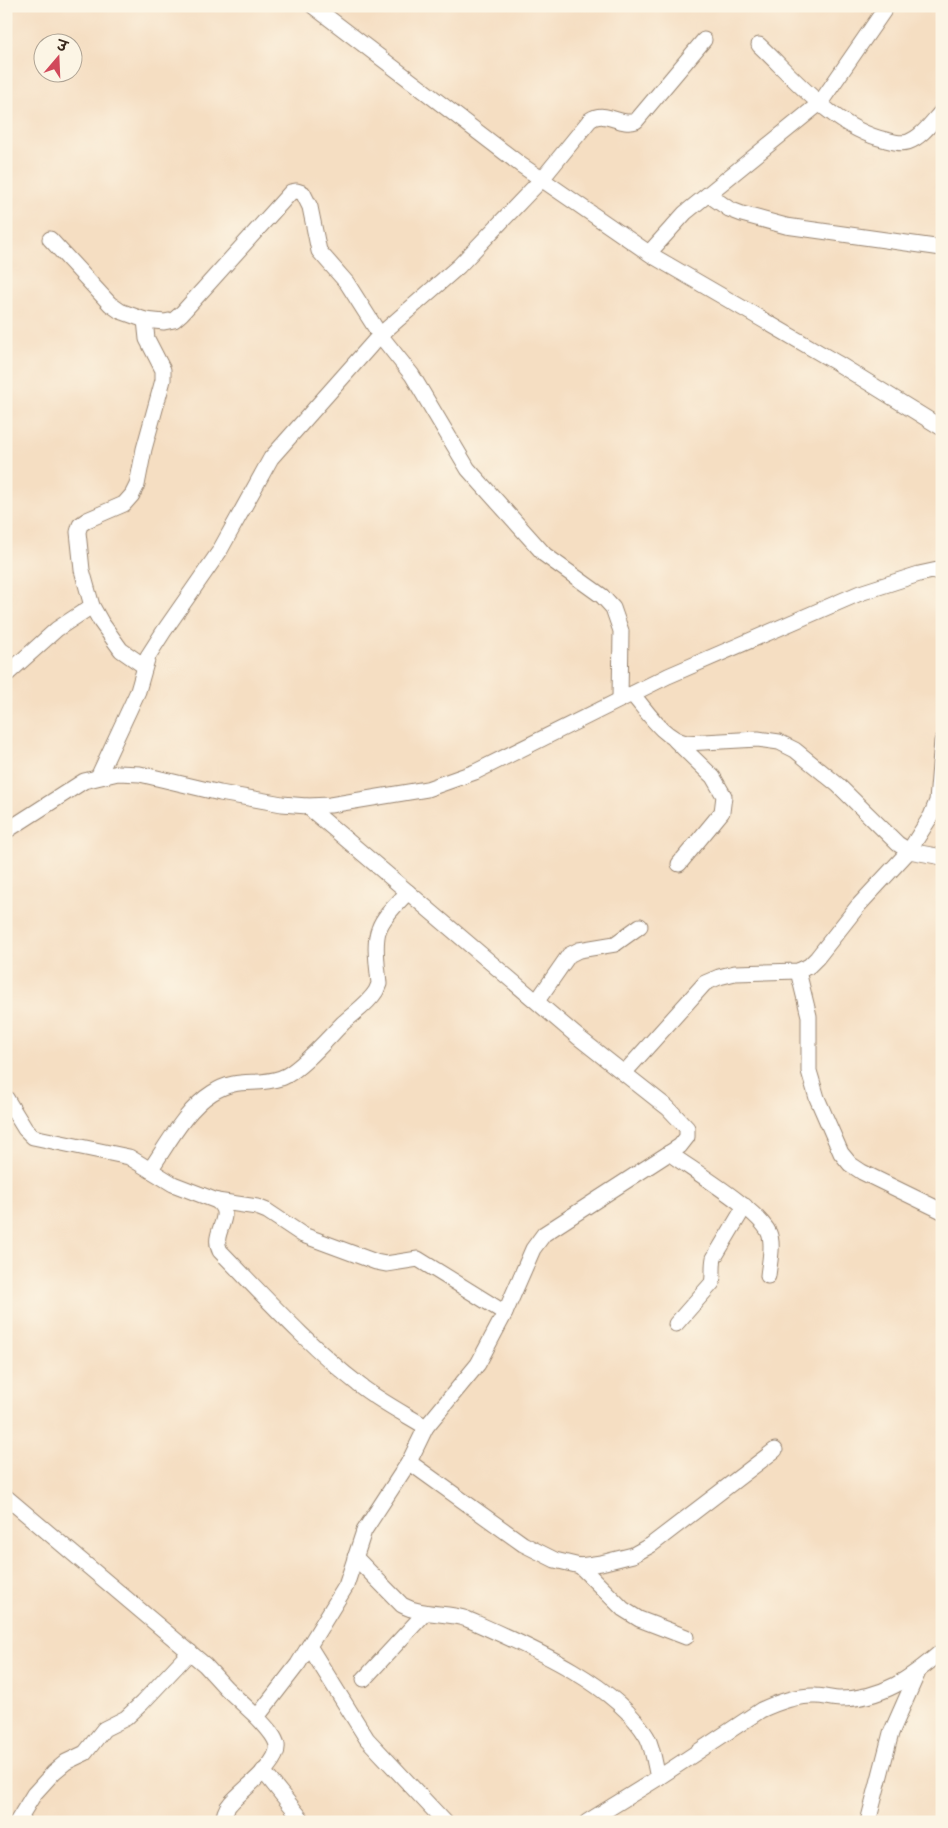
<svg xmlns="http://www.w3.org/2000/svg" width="948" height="1828" viewBox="0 0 948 1828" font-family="'Architects Daughter','Playpen Sans Deva',sans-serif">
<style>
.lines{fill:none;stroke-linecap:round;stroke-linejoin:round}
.minor-casing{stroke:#988470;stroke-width:17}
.minor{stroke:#fff;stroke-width:15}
</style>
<rect width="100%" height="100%" fill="#fcf5e5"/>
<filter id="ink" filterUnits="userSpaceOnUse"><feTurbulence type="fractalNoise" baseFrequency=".02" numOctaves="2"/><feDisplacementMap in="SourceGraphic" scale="10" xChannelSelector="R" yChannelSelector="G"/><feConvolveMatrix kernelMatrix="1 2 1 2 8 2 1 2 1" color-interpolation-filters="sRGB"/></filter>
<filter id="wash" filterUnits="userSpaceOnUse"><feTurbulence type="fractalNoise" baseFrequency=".0096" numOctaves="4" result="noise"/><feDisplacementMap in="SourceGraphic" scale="20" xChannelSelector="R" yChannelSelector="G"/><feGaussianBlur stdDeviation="1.12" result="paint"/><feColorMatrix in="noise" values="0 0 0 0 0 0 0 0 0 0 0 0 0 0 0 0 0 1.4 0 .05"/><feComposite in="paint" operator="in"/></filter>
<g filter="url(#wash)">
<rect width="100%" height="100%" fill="#f5dec2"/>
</g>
<g filter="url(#ink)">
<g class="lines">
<g class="minor-casing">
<g id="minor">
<path d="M313,6l208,159 132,91 184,107 105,65"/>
<path d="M759,45c37,35 75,83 127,95 7,2 16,4 22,2 14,-5 24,-20 34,-31"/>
<path d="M709,195l20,14 13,5 44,12 156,22"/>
<path d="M50,239l60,65 10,7 25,9 19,2 10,-2 8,-7 109,-121 6,-1 6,2 7,14 9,44 28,32 33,52 32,40 56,94 77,86 57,41 11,12 8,23 -1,68"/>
<path d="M649,253l36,-40 135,-110 67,-97"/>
<path d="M144,666l-23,-16 -20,-28 -9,-16 -10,-36 -4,-38 2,-7 7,-5 37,-16 8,-9 5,-10 7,-36 19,-69v-10l-16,-31 -2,-19"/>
<path d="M6,675l51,-46 35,-23"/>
<path d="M632,694c16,18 30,43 54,49l72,-4 21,3 16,8 43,35 60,59 11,7 33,6"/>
<path d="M675,740l38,37 11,19 -2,16 -43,52"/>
<path d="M98,777l40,-86 10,-35 16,-25 55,-79 52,-94 109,-123 79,-69 83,-87 48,-59c16,-11 30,7 46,1l68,-81"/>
<path d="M6,831l78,-50 34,-8 22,1 80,19 62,11 25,2 23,-1 97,-16 48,-17 193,-96 192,-83 59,-19 23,-5"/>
<path d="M798,971l11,45v55l8,27 24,55 9,11 12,8 80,39"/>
<path d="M537,1001l32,-46 10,-5 36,-6 25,-18"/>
<path d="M624,1073l81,-90 14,-6 16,-4 63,-2 11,-5 8,-8 41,-52 51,-55 22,-35 6,-15 5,-60"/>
<path d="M6,1098l19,31 8,8 96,20 44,27 44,17c19,15 -7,31 3,50 44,45 89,95 138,133 20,16 45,29 68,43"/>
<path d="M669,1153c23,17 90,57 100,80 5,12 0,31 -1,43"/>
<path d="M150,1170c18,-26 35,-60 62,-77 26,-17 43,-6 69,-15 17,-5 48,-41 62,-55 11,-10 25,-19 33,-32 1,-2 2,-5 3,-7 -1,-15 -6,-41 0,-55 5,-14 19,-26 29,-37"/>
<path d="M217,1201l40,6 10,4 36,24 73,27 10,2 32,-5 87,54"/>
<path d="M676,1324l36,-41c2,-8 0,-16 2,-25l31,-52"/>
<path d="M409,1462l114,82 32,16 25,6 21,-3 32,-8 18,-10 124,-95"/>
<path d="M6,1497l199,168 21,23 31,29"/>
<path d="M355,1557l47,48c20,11 43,7 65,14 56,25 148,63 180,118 6,11 8,28 11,41"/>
<path d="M580,1566l43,43 16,10 47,18"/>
<path d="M309,1646l58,93 78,83"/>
<path d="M364,1679l61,-66"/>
<path d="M263,1771l41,51"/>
<path d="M17,1822l17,-28 20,-22 12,-10 19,-9 19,-24 22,-11 16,-15 48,-51"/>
<path d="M223,1822c1,-6 2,-13 7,-18 11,-14 50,-40 47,-59 -2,-10 -14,-21 -20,-28l41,-53 48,-78 18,-55 45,-69 17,-35 52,-63 27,-51 28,-64 11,-15 136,-88 7,-9v-9l-19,-20 -90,-71 -271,-231"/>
<path d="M587,1822l71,-44 103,-68c17,-8 36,-15 55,-14 8,0 16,3 24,3 42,0 71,-21 102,-48"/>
<path d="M868,1822l23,-89 27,-61"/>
</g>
</g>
<use href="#minor" class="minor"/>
</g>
</g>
<rect width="948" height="1828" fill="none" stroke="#fcf5e5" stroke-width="25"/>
<g transform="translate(58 58) rotate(19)"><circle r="24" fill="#fcf5e5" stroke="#afa495"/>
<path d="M0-4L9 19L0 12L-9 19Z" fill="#d1495b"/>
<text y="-8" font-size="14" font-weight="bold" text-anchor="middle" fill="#3b2a1e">उ</text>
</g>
</svg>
